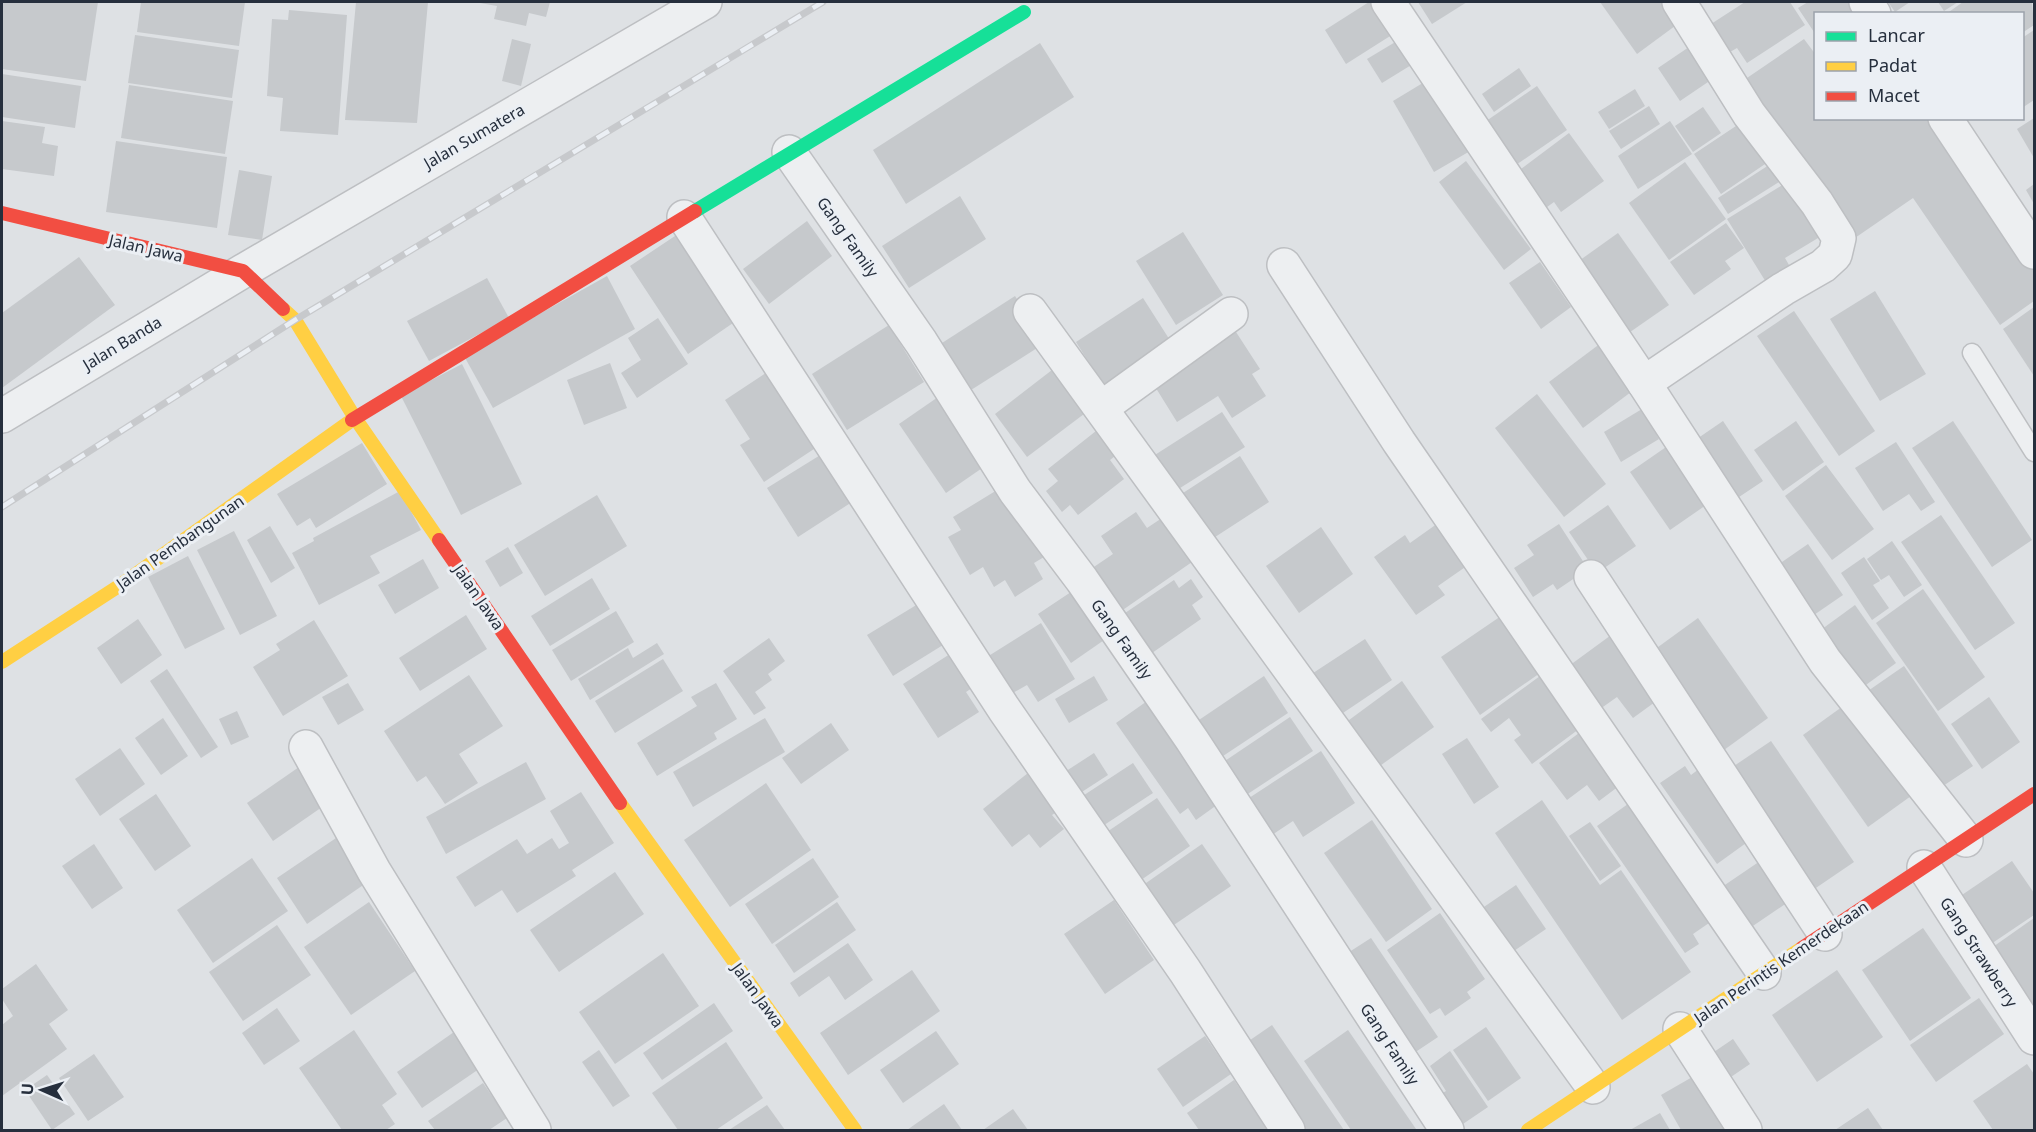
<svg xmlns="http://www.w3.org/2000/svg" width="2036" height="1132" viewBox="0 0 2036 1132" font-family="'Noto Sans',sans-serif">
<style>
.building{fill:#c6c9cc}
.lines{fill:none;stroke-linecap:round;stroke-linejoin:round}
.lane-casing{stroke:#bdbfc2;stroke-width:21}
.street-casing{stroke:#bdbfc2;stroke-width:36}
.lane{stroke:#edeff1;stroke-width:18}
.street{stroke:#edeff1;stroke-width:33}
.fast{stroke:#16e098;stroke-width:14}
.slow{stroke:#ffcf43;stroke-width:14}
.jam{stroke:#f24e42;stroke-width:14}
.rail-casing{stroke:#c7c9cc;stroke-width:7}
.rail{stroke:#ebeff4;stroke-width:4.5;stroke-dasharray:14;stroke-linecap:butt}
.labels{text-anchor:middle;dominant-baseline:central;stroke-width:6;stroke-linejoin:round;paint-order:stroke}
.street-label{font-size:16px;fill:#262f3d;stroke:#ebeff4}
</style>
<rect width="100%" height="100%" fill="#dee1e4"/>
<g class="building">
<path d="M2,2h96l-12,79 -84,-12z"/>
<path d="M141,2h104l-6,44 -102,-14z"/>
<path d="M356,2h72l-11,121 -72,-3z"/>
<path d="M550,2l-4,15 -17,-4 -3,13 -32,-7 3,-13 -17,-3z"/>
<path d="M1369,2h10l19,29 -52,33 -21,-34z"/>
<path d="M1418,2h49l-35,22z"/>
<path d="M1600,2h64l15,21 -42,31z"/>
<path d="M1745,2h45l15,23 -58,38 -10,-15 -7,4 -19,-28z"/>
<path d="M1808,2h55l8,12h-55v21l-18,-27z"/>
<path d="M1888,2h22l-15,10z"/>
<path d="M1938,2h20l-14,9z"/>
<path d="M1963,2h69l2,23 -12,8v-19h-76z"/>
<path d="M289,10l58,5 -9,120 -58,-4 3,-33 -16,-2 5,-77 16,1z"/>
<path d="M2034,30v70l-12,8v-70z"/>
<path d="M135,35l104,15 -7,48 -104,-15z"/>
<path d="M1407,35l14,24 -39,24 -15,-24z"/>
<path d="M512,39l19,5 -10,42 -19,-5z"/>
<path d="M1804,39l12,16v63h119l99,146v37l-34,24 -87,-127 -61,42 -108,-160z"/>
<path d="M1040,43l34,54 -168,107 -33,-54z"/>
<path d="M1689,47l22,33 -31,21 -22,-33z"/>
<path d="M1519,68l12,18 -37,26 -12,-18z"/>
<path d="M2,74l79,12 -6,42 -73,-11z"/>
<path d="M1436,75l41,72 -43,25 -41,-71z"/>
<path d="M129,85l104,16 -8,53 -104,-16z"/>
<path d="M1537,86l30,44 -54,37 -34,-41z"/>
<path d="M1635,89l10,17 -36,23 -11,-17z"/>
<path d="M1649,106l11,18 -39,25 -12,-18z"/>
<path d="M1703,107l18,26 -28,19 -18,-26z"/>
<path d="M2034,118v40l-17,-29z"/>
<path d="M1745,120l26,40 -50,34 -27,-40z"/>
<path d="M2,121l43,6 -3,16 16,3 -4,30 -52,-7z"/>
<path d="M1670,121l22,33 -54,35 -20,-33z"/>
<path d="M1569,133l35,48 -43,31 -7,-10 -18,13 -27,-37z"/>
<path d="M116,141l111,16 -10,71 -111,-16z"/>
<path d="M1466,161l65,88 -27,21 -65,-88z"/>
<path d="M1685,162l41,57 -57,41 -40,-57z"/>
<path d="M1769,165l10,17 -51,32 -10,-16z"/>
<path d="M239,170l33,6 -10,64 -34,-5z"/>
<path d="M1789,181l34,54 -38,23 8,14 -24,15 -42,-68z"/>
<path d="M2034,184v20l-8,-14z"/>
<path d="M960,196l26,43 -77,49 -27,-42z"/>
<path d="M807,221l25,35 -63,48 -26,-35z"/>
<path d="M1726,223l18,25 -19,13 6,8 -37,26 -24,-33z"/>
<path d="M684,230l29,45 -8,5 28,43 -45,31 -58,-88z"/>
<path d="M1183,232l40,63 -47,30 -40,-64z"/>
<path d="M1618,233l51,72 -49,34 -51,-71z"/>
<path d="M79,257l36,48 -113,83v-75z"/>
<path d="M1540,262l31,45 -30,22 -32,-46z"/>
<path d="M607,276l28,53 -142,79 -29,-52z"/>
<path d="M487,278l22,40 -80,43 -22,-40z"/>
<path d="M1875,291l51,83 -46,27 -50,-82z"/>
<path d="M1015,296l30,47 -74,47 -29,-47z"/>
<path d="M1143,298l30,47 -68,43 -29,-46z"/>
<path d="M2034,307v69l-31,-47z"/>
<path d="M1794,311l81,120 -36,25 -82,-120z"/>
<path d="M658,318l30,46 -51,34 -16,-25 20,-13 -13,-22z"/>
<path d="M889,325l35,57 -77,48 -35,-56z"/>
<path d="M1236,332l24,37 -8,5 14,22 -34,22 -14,-22 -41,26 -23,-37z"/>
<path d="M1601,343l34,46 -52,39 -34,-46z"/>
<path d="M610,363l17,45 -43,17 -17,-45z"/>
<path d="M462,364l60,120 -61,31 -60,-119z"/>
<path d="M1052,370l32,44 -57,43 -32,-43z"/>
<path d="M769,371l48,76 -53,35 -24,-37 10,-6 -25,-39z"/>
<path d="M1537,394l69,90 -42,33 -69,-89z"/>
<path d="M941,395l47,69 -42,29 -47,-69z"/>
<path d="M1642,409l17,30 -38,23 -17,-30z"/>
<path d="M1222,412l23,35 -76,48 -22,-35z"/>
<path d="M1723,421l40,60 -36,24 -39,-60z"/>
<path d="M1796,421l28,41 -41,29 -29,-41z"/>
<path d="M1953,421l79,119 -40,27 -80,-119z"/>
<path d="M1096,431l19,25 -5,4 14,19 -46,36 -8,-10 -8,7 -16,-21 12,-10 -10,-12z"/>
<path d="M1896,442l39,60 -14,9 -12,-17 -26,17 -28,-43z"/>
<path d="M362,443l25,41 -71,44 -6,-10 -13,8 -20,-32z"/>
<path d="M1669,445l40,58 -39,27 -40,-58z"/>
<path d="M822,454l30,48 -54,35 -31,-49z"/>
<path d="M1240,456l29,46 -57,37 -29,-46z"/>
<path d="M1826,465l48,64 -42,31 -47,-64z"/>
<path d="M1002,487l42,70 -10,6 9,16 -28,18 -10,-17 -11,7 -11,-20 -13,8 -22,-38 13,-7 -8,-13z"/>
<path d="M400,491l21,39 -51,26 10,17 -61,32 -27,-52 22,-12 -1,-3z"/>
<path d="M597,495l30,51 -82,50 -31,-51z"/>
<path d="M1608,505l28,41 -39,27 -28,-41z"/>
<path d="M1136,512l11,16 15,-10 30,44 -78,54 -29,-43 28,-19 -12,-18z"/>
<path d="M1941,515l74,108 -40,27 -74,-108z"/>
<path d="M1441,521l30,42 -33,23 7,9 -29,20 -42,-58 31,-22 5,8z"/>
<path d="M1559,524l29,45 -31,21 -4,-6 -20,13 -19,-29 20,-13 -7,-10z"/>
<path d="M270,526l25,42 -24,15 -24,-43z"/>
<path d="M1321,527l32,47 -54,39 -33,-47z"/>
<path d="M234,531l43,85 -37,19 -43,-85z"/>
<path d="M1892,541l30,44 -18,12 -15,-22 -8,5 -14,-21z"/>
<path d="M1808,544l35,51 -32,22 -35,-51z"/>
<path d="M508,547l15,26 -23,14 -15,-26z"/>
<path d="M188,556l37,73 -40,20 -37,-72z"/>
<path d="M1864,557l16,24 -7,4 16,23 -17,12 -31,-47z"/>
<path d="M423,559l16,29 -44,26 -17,-29z"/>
<path d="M592,578l18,31 -60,37 -19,-30z"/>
<path d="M1191,579l12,18 -11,8 9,14 -49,34 -27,-40 49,-33 5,8z"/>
<path d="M1923,589l62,88 -47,34 -62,-88z"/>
<path d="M1074,590l33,48 -36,25 -33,-49z"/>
<path d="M918,604l25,41 -50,31 -26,-41z"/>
<path d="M1855,605l41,58 -37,27 -41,-58z"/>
<path d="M616,611l18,31 -63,39 -19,-31z"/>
<path d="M1504,614l39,57 -63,44 -39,-58z"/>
<path d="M466,615l21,34 -67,42 -21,-33z"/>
<path d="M1698,618l70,100 -44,32 -70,-100z"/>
<path d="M138,619l24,36 -41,29 -24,-36z"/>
<path d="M314,620l34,56 -65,40 -30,-49 27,-17 -4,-6z"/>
<path d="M1041,623l34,56 -37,23 -11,-17 -25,14 -23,-37z"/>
<path d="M1618,630l48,64 -33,24 -16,-21 -24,17 -31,-43z"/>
<path d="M769,638l16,23 -17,13 4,6 -17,12 11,16 -12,7 -31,-44z"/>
<path d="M1365,639l27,41 -58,39 -27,-42z"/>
<path d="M657,643l7,11 -74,46 -12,-21 50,-31 5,10z"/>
<path d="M950,654l22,34 -6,4 13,20 -41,26 -35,-54z"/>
<path d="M663,659l20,32 -68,42 -20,-32z"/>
<path d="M1904,666l69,100 -39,26 -69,-99z"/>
<path d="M167,669l51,78 -17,11 -51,-77z"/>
<path d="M469,675l34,51 -44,28 19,29 -33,21 -19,-28 -9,6 -33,-51z"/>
<path d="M1094,676l14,24 -39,23 -14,-24z"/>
<path d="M1264,676l24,37 -71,47 -24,-36z"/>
<path d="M1540,676l39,53 -47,35 -18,-24 7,-5 -12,-17 -18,14 -10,-13z"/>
<path d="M1402,681l32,46 -57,41 -32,-45z"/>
<path d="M348,683l16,27 -26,15 -16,-28z"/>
<path d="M716,683l21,36 -23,14 3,6 -60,37 -20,-33 60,-37 -6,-9z"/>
<path d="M1989,697l31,45 -38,27 -31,-45z"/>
<path d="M1150,699l71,103 -25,18 -8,-12 -8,6 -64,-91z"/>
<path d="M1846,704l65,92 -43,31 -65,-92z"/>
<path d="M237,711l12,26 -18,8 -12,-26z"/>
<path d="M1290,717l23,34 -79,52 -21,-34z"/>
<path d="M163,718l25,38 -27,19 -26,-37z"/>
<path d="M765,718l20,34 -92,55 -20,-35z"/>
<path d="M831,723l18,27 -48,34 -19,-26z"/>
<path d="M1583,730l40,53 -24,18 -12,-16 -20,15 -28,-37z"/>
<path d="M1467,738l32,49 -25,17 -32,-50z"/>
<path d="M1771,741l83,121 -47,32 -76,-126z"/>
<path d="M120,748l25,36 -45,32 -25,-37z"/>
<path d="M1321,751l34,52 -52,34 -10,-16 -24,16 -23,-37z"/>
<path d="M1094,753l14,22 -37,24 -14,-22z"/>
<path d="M526,762l20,37 -100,55 -20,-37z"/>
<path d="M1133,763l20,30 -61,40 -20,-30z"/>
<path d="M1707,763l46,75 -36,26 -57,-81 25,-17 6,9z"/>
<path d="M299,767l26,38 -52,36 -26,-38z"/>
<path d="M1028,773l30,38 -6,4 12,14 -24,19 -11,-14 -17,13 -29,-38z"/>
<path d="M766,783l45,67 -81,57 -46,-67z"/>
<path d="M581,792l33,51 -42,27 4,6 -59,37 -15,-23 -27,17 -19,-30 61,-38 10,15 25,-16 7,11 10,-6 -19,-32z"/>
<path d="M156,794l35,52 -36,25 -36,-52z"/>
<path d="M1157,798l33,48 -59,41 -33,-49z"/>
<path d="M1542,800l58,85 21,-15 70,102 -69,48 -127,-187z"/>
<path d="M1628,804l81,119 -16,11 6,10 -14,9 -88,-127z"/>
<path d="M1372,820l60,89 -46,33 -62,-89z"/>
<path d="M1590,822l31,44 -21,15 -31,-45z"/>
<path d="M339,836l30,45 -62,43 -30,-46z"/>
<path d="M94,844l29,44 -31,21 -30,-43z"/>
<path d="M1202,844l29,42 -66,45 -29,-41z"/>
<path d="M1766,857l28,41 -50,34 -28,-41z"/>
<path d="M252,858l36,53 -75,52 -36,-53z"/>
<path d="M813,858l26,39 -67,47 -27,-40z"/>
<path d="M2012,861l22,32v22l-46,31 -32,-47z"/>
<path d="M615,872l29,42 -85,58 -29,-42z"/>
<path d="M1516,885l30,44 -38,26 -30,-44z"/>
<path d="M1114,900l40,60 -49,34 -41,-60z"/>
<path d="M369,902l46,69 -64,44 -47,-68z"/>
<path d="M837,902l19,28 -62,43 -19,-28z"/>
<path d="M1440,913l45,66 -18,13 4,6 -26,18 -5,-8 -10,6 -43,-64z"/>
<path d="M2034,918v96l-44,-65z"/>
<path d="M277,925l34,50 -68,46 -34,-49z"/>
<path d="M1923,928l48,70 -61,43 -48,-71z"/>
<path d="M1371,938l67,99 -27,18 -68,-99z"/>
<path d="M848,943l25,37 -28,20 -16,-24 -30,21 -9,-14z"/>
<path d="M663,953l36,53 -84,58 -36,-52z"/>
<path d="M36,964l32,46 -19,14 18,25 -65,47v-71l11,-9 -11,-17v-10z"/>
<path d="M912,970l28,41 -92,64 -28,-42z"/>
<path d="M1837,970l46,67 -66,45 -45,-67z"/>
<path d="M1979,998l25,36 -68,48 -26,-37z"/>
<path d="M714,1003l19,28 -71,49 -19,-27z"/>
<path d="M277,1008l23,33 -36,24 -22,-32z"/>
<path d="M1272,1025l72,105h-48l-56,-83z"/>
<path d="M1486,1027l35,51 -33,23 -35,-51z"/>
<path d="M354,1030l43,64 -15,11 13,19 -9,6h-44l-43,-62z"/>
<path d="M1348,1030l68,99 -1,1h-64l-47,-69z"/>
<path d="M936,1031l23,33 -56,39 -23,-33z"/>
<path d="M454,1032l25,37 -57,39 -25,-36z"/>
<path d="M1205,1036l26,38 -48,33 -26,-38z"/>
<path d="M1733,1039l17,25 -25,17 -17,-25z"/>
<path d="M726,1042l37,56 -47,32h-38l-26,-37z"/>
<path d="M599,1050l31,46 -17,11 -31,-45z"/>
<path d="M1450,1051l38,56 -31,21 -21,-31 10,-6 -16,-25z"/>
<path d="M94,1054l30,43 -36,24 -29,-43z"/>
<path d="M2027,1064l7,10v56h-41l-20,-29z"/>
<path d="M1701,1072l34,58h-54l-20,-35z"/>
<path d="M47,1075l28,39 -23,16 -27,-40z"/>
<path d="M1234,1080l34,50h-69l-12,-17z"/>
<path d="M483,1083l24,35 -18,12h-54l-7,-9z"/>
<path d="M944,1104l18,26h-55z"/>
<path d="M767,1105l18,25h-56z"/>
<path d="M1868,1108l15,22h-48z"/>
<path d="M1013,1109l15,21h-45z"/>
<path d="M1660,1113l10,17h-40z"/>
</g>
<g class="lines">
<g class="lane-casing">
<path id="lane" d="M1972,353l62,99"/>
</g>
<g class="street-casing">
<g id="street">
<path d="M1388,2l256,381 181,278 141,179"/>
<path d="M1866,2l8,12"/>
<path d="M1945,118l89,134"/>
<path d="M789,152l132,190 94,149 67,89 110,160 255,390"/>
<path d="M684,217l320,492 181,262 103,159"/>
<path d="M1284,265l115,177 365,531"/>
<path d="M1030,311l563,776"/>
<path d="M1644,383l139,-94 40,-23 12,-11 4,-17 -22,-35 -68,-89 -70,-112"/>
<path d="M1101,408l130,-94"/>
<path d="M2,416l241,-145 462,-269"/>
<path d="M1591,577l234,357"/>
<path d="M306,747l68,124 160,259"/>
<path d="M1924,867l110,171"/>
<path d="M1680,1029l65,101"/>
</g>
</g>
<use href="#lane" class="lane"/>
<use href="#street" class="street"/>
<path class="fast" d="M695,211l329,-199"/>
<g class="slow">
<path d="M283,309l12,11 60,98 84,122"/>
<path d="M2,662l120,-78 230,-164"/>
<path d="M620,803l235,327"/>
<path d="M1528,1130l274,-182"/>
</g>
<g class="jam">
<path d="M2,213l241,58 40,38"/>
<path d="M352,420l343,-209"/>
<path d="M439,540l181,263"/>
<path d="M1802,948l232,-154"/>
</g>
<g class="rail-casing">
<path id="rail" d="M2,507l293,-187 528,-318"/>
</g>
<use href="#rail" class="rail"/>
</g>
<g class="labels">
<g class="street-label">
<text transform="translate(474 136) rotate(-30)">Jalan Sumatera</text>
<text transform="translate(848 237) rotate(55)">Gang Family</text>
<text transform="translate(146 248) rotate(13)">Jalan Jawa</text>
<text transform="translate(122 343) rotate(-31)">Jalan Banda</text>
<text transform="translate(180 542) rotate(-35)">Jalan Pembangunan</text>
<text transform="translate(479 597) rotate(55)">Jalan Jawa</text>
<text transform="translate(1122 639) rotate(55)">Gang Family</text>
<text transform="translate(1979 952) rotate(57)">Gang Strawberry</text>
<text transform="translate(1781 962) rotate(-34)">Jalan Perintis Kemerdekaan</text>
<text transform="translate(758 995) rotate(54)">Jalan Jawa</text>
<text transform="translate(1390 1044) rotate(57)">Gang Family</text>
</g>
</g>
<rect width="2036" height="1132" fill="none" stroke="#262f3d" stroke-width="6"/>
<rect x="1814" y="12" width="210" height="108" fill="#ebeff4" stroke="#9ca2ab" stroke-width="1.5"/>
<rect x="1826" y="32" width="30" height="9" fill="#16e098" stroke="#9ca2ab" stroke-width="1.5"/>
<text x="1868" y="42" font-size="18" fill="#262f3d">Lancar</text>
<rect x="1826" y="62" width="30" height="9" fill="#ffcf43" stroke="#9ca2ab" stroke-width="1.5"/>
<text x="1868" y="72" font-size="18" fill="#262f3d">Padat</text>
<rect x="1826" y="92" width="30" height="9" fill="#f24e42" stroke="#9ca2ab" stroke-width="1.5"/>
<text x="1868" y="102" font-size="18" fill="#262f3d">Macet</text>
<g transform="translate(42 1090) rotate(273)" stroke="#ebeff4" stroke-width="4.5" paint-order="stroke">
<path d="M0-4.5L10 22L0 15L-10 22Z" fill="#262f3d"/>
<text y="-9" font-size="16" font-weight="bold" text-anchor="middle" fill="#262f3d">U</text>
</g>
</svg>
